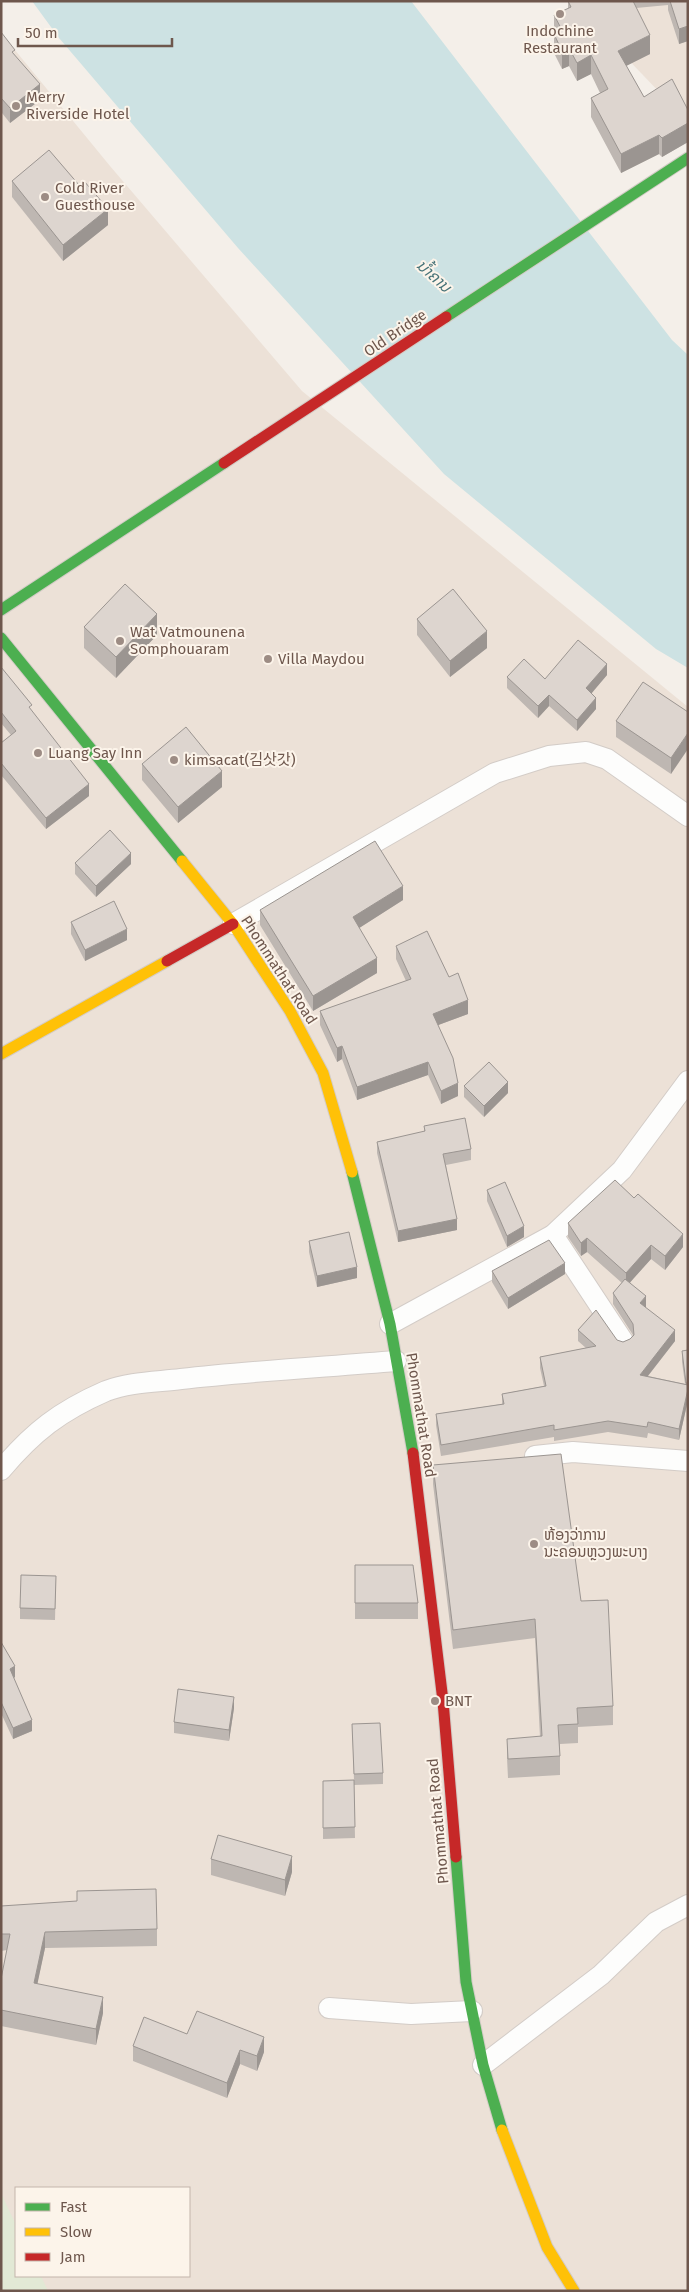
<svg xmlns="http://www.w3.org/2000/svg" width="689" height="2292" viewBox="0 0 689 2292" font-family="'Fira Sans','Noto Sans KR','Noto Sans Lao',sans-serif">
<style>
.residential{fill:#ece1d7;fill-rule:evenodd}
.green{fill:#e2e9d5}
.water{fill:#cde2e3}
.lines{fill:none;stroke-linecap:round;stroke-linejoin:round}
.street-casing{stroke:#d3ccc7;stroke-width:22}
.fast-casing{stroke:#d3ccc6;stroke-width:13}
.slow-casing{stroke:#d3ccc6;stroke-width:13}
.jam-casing{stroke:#d3ccc6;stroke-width:13}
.street{stroke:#fdfdfc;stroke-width:20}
.fast{stroke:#4caf50;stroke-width:11}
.slow{stroke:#ffc107;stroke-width:11}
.jam{stroke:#c62828;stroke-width:11}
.wall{fill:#beb7b2}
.shaded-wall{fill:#9b9591}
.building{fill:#ddd5cf;stroke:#9b9591}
.poi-dot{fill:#9d8c84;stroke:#fcf4ea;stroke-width:2}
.labels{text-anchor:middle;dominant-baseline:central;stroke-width:4;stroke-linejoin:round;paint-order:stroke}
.poi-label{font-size:15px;fill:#6e574d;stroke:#fcf4ea;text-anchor:start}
.street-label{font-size:15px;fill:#6e574d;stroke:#fcf4ea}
.water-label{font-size:16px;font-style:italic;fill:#477378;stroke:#fcf4ea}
</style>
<rect width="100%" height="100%" fill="#f4efe9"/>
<g class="residential">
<path d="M572,1h116v121z"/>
<path d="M1,33l109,133 192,225 386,316v1584h-687zM16,2188h173v88h-173z"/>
</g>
<path class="green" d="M1,2193l15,32v51h25l7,15h-47z"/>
<path class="water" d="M32,1h379l261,339 16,15v313l-32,-19 -212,-175 -206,-226 -179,-210z"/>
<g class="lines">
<g class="street-casing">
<g id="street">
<path d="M233,924l262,-151 54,-17 37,-4 21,7 81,57"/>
<path d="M553,1235l70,106"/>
<path d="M390,1324l163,-89 69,-65 66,-89"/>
<path d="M535,1456l38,-4 115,9"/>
<path d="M1,1470c32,-38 59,-59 105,-79 23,-9 51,-9 75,-12 71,-8 143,-12 215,-18"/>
<path d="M329,2008l82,6 61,-3"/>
<path d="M483,2065l118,-90 55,-53 32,-17"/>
</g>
</g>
<g class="fast-casing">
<g id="fast">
<path d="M446,317l242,-159"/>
<path d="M1,610l223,-147"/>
<path d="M1,638l181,223"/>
<path d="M352,1172l38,152 23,129"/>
<path d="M456,1857l10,125 17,83 19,65"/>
</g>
</g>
<g class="slow-casing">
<g id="slow">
<path d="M182,861l51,63 57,87 33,62 29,99"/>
<path d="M1,1054l166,-93"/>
<path d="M502,2130l45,117 27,44"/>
</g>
</g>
<g class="jam-casing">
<g id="jam">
<path d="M224,463l222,-146"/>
<path d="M167,961l66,-37"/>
<path d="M413,1453l30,248 13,156"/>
</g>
</g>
<use href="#street" class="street"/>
<use href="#fast" class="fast"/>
<use href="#slow" class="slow"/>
<use href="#jam" class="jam"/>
</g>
<g class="wall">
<path d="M568,1h120v40l-9,3 -11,-34v-5l-32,3 14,46 -24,12 18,31 44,13v32l-26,15 -3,-3 -38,19 -30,-56v-19l9,-5 -9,-19 -14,7 -8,-15 -7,3 -8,-16v-38l14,-6z"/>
<path d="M1,32l14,24 25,44 -30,23 -8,-10z"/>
<path d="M12,181l96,44 -45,36 -51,-64z"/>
<path d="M417,619l70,29 -37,29 -33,-42z"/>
<path d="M84,627l73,8 -41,43 -32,-30z"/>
<path d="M1,667l88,129 -43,33 -45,-54v-32l10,-8 -10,-12z"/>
<path d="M607,675l-16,18 5,16 -19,22 -28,-25 -11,12 -31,-30v-11l38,2z"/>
<path d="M688,712l-17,62 -55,-37v-16z"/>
<path d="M142,764l80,23 -44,36 -36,-43z"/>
<path d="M75,863l56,1 -35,33 -21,-23z"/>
<path d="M403,900l-44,28 18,45 -64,38 -53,-86v-15z"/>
<path d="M71,922l56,18 -42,21 -14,-27z"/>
<path d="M396,946l53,31 19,37 -30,11 20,71 -17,8 -13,-29 -71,25 -15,-41 -5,3 -17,-37v-14l86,-30 -10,-22z"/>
<path d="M464,1086l44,7 -24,24 -20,-20z"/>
<path d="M424,1126l47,23v11l-25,5 11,65 -59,12 -21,-89v-11l47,-10z"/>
<path d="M487,1190l37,47 -17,10 -20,-46z"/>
<path d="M568,1223l115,24 -18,23 -14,-11 -21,23 16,26 29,33 -27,35 37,8 -3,-22v-11l6,-1v50l-9,40 -31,-7 -1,5 -39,-6 -54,9v-4l-113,19 -5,-31v-11l66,-10v-10l42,-8 -4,-18v-11l46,-9 -8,-7v-11l45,12 7,-3 3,-4 -20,-31v-11l9,-10 -35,-31 -6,4 -13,-19z"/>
<path d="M309,1241l48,37 -40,9 -8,-35z"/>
<path d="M492,1271l73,3 -57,35 -16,-27z"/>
<path d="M433,1465l148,136 32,105v19l-35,2v16l-18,1v31l-52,3 -1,-20v-19l33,-2 -5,-99 -82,11 -20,-165z"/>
<path d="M355,1565l63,38v16h-63z"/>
<path d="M56,1576l-1,44 -35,-1v-11z"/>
<path d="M1,1642l14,35 -1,1 18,53 -19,8 -12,-26z"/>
<path d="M234,1708l-5,33 -55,-8v-11z"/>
<path d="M352,1724l31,49v11l-29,1 1,53 -32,1v-58l31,-1z"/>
<path d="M211,1859l81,13 -7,24 -74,-21z"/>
<path d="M1,1906l156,23v17l-112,2 -8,36 66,29 -7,32 -95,-19v-47l6,-29 -6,1z"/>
<path d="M187,2034l77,18 -7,19 -17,-7 -13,34 -94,-37v-15z"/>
</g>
<g class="shaded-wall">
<path d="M688,26v15l-9,3v-15z"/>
<path d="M650,35v19l-32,16v-19z"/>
<path d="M569,48v18l-7,3v-18z"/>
<path d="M591,55v19l-14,7v-18z"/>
<path d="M40,84v16l-30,23v-15z"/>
<path d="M688,123v19l-26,15v-19z"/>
<path d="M659,135v19l-38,19v-19z"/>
<path d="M108,209v16l-45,36v-16z"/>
<path d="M157,614v21l-41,43v-21z"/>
<path d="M487,631v17l-37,29v-16z"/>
<path d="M607,664v11l-21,25v-12z"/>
<path d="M549,695v11l-11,12v-12z"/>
<path d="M596,698v11l-19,22v-11z"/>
<path d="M688,733v16l-17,25v-16z"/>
<path d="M222,771v16l-44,36v-16z"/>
<path d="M89,784v12l-43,33v-11z"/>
<path d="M131,853v11l-35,33v-11z"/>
<path d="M403,886v14l-50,32v-15z"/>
<path d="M127,929v11l-42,21v-11z"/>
<path d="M377,958v15l-64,38v-15z"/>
<path d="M468,1000v14l-35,13v-13z"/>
<path d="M342,1046v13l-5,3v-14z"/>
<path d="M428,1062v13l-71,25v-13z"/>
<path d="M508,1082v11l-24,24v-11z"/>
<path d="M458,1083v13l-17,8v-13z"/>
<path d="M457,1219v11l-59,12v-11z"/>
<path d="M524,1226v11l-17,10v-11z"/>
<path d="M683,1234v13l-18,23v-14z"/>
<path d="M587,1238v14l-6,4v-13z"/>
<path d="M651,1245v14l-25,28v-14z"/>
<path d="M565,1263v11l-57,35v-11z"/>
<path d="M357,1267v11l-40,9v-11z"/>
<path d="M646,1296v12l-6,-5z"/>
<path d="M675,1330v11l-35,45v-11z"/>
<path d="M688,1389v11l-9,40v-11z"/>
<path d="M15,1666v11l-5,3v-11z"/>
<path d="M234,1697v11l-5,33v-11z"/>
<path d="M32,1720v11l-19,8v-11z"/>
<path d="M292,1856v16l-7,24v-16z"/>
<path d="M45,1932v16l-11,52v-17z"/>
<path d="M103,1997v16l-7,32v-16z"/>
<path d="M264,2037v15l-7,19v-15z"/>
<path d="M240,2050v14l-13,34v-15z"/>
</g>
<g class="building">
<path d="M568,1h65l17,34 -32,16 26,46 28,-18 16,31v13l-26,15 -3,-3 -38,19 -30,-56 17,-9 -17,-34 -14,8 -8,-15 -7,3 -8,-17 8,-4 -8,-15 17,-8z"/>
<path d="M670,1h18v25l-9,3z"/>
<path d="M1,32l14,18 -3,2 28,32 -30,24 -9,-10z"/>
<path d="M49,150l30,35 5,-4 24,28 -45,36 -51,-64z"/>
<path d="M125,584l32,30 -41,43 -32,-30z"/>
<path d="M453,589l34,42 -37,30 -33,-42z"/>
<path d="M578,640l29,24 -21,24 10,10 -19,22 -28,-25 -11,11 -31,-29 17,-18 21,20z"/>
<path d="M1,667l31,38 -3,2 60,77 -43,34 -45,-55v-20l15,-12 -15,-19z"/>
<path d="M643,682l45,30v21l-17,25 -55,-37z"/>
<path d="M186,727l36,44 -44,36 -36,-43z"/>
<path d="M110,830l21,23 -35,33 -21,-23z"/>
<path d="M375,841l28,45 -50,31 24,41 -64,38 -53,-86z"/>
<path d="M114,901l13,28 -42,21 -14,-28z"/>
<path d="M427,931l22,46 9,-4 10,27 -35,14 20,44 5,25 -17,8 -13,-29 -71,25 -15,-41 -5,2 -17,-37 91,-32 -15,-33z"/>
<path d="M489,1062l19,20 -24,24 -20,-20z"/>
<path d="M465,1118l6,31 -28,5 14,65 -59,12 -21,-89 48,-11 -1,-5z"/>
<path d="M615,1180l19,18 4,-4 45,40 -18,22 -14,-11 -25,28 -39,-35 -6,5 -13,-20z"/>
<path d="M505,1182l19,44 -17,10 -20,-46z"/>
<path d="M349,1232l8,35 -40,9 -8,-35z"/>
<path d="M549,1240l16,23 -57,35 -16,-27z"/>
<path d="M625,1279l21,17 -6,7 35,27 -35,45 48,10v4l-9,40 -31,-7 -1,5 -39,-6 -54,9v-5l-113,20 -5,-31 68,-10 -2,-10 44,-8 -6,-29 56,-11 -18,-16 18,-20 21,30 6,2 7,-3 4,-4 -1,-11 -20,-31z"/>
<path d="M688,1350v33h-2l-4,-32z"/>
<path d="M561,1454l20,147 27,-1 5,106 -36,2 1,16 -20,1 2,31 -52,3 -1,-20 35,-3 -7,-117 -82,11 -20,-165z"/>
<path d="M355,1565h58l5,38h-63z"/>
<path d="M21,1575l35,1 -1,33 -35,-1z"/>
<path d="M1,1642l14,24 -5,3 22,51 -19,8 -12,-26z"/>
<path d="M178,1689l56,8 -5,33 -55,-8z"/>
<path d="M380,1723l3,50 -29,1 -2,-50z"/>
<path d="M354,1780l1,47 -32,1v-47z"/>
<path d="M218,1835l74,21 -7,24 -74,-21z"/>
<path d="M156,1889l1,40 -112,3 -11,51 69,14 -7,32 -95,-19v-31l9,-45h-9v-28l76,-5v-10z"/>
<path d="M197,2011l67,26 -7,19 -17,-6 -13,33 -94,-37 11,-29 43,17z"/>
</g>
<g class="poi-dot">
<circle cx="560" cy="14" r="5"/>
<circle cx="16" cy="106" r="5"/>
<circle cx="45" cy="197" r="5"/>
<circle cx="120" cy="641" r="5"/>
<circle cx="268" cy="659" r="5"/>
<circle cx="38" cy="753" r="5"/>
<circle cx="174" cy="760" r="5"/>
<circle cx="534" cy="1544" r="5"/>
<circle cx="435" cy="1701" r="5"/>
</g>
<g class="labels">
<g class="poi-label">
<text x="560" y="31" text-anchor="middle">Indochine<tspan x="560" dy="17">Restaurant</tspan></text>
<text x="26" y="97">Merry<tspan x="26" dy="17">Riverside Hotel</tspan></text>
<text x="55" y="188">Cold River<tspan x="55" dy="17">Guesthouse</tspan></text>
<text x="130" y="632">Wat Vatmounena<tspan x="130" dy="17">Somphouaram</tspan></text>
<text x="278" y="659">Villa Maydou</text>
<text x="48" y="753">Luang Say Inn</text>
<text x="184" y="760">kimsacat(김삿갓)</text>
<text x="544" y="1535">ຫ້ອງວ່າການ<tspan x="544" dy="17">ນະຄອນຫຼວງພະບາງ</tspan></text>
<text x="445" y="1701">BNT</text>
</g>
<g class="street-label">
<text transform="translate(395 333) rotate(-34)">Old Bridge</text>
<text transform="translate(279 970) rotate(57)">Phommathat Road</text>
<text transform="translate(421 1415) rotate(81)">Phommathat Road</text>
<text transform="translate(438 1821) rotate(-95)">Phommathat Road</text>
</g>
<g class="water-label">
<text transform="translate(434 276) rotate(42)">ນ້ຳຄານ</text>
</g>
</g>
<rect width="689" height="2292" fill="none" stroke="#6e574d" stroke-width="5"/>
<rect x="15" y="2187" width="175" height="90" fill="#fcf4ea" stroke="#c3b5ab"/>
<rect x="25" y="2203" width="25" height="8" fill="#4caf50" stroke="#c3b5ab"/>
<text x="60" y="2212" font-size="15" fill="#6e574d">Fast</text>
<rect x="25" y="2228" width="25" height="8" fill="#ffc107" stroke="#c3b5ab"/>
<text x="60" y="2237" font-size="15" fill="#6e574d">Slow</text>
<rect x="25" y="2253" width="25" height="8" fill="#c62828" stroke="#c3b5ab"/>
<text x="60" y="2262" font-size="15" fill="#6e574d">Jam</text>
<path d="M18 38v8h154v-8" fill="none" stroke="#6e574d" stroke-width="2.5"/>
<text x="25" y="38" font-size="15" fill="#6e574d" stroke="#fcf4ea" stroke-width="4" paint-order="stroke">50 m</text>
</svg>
